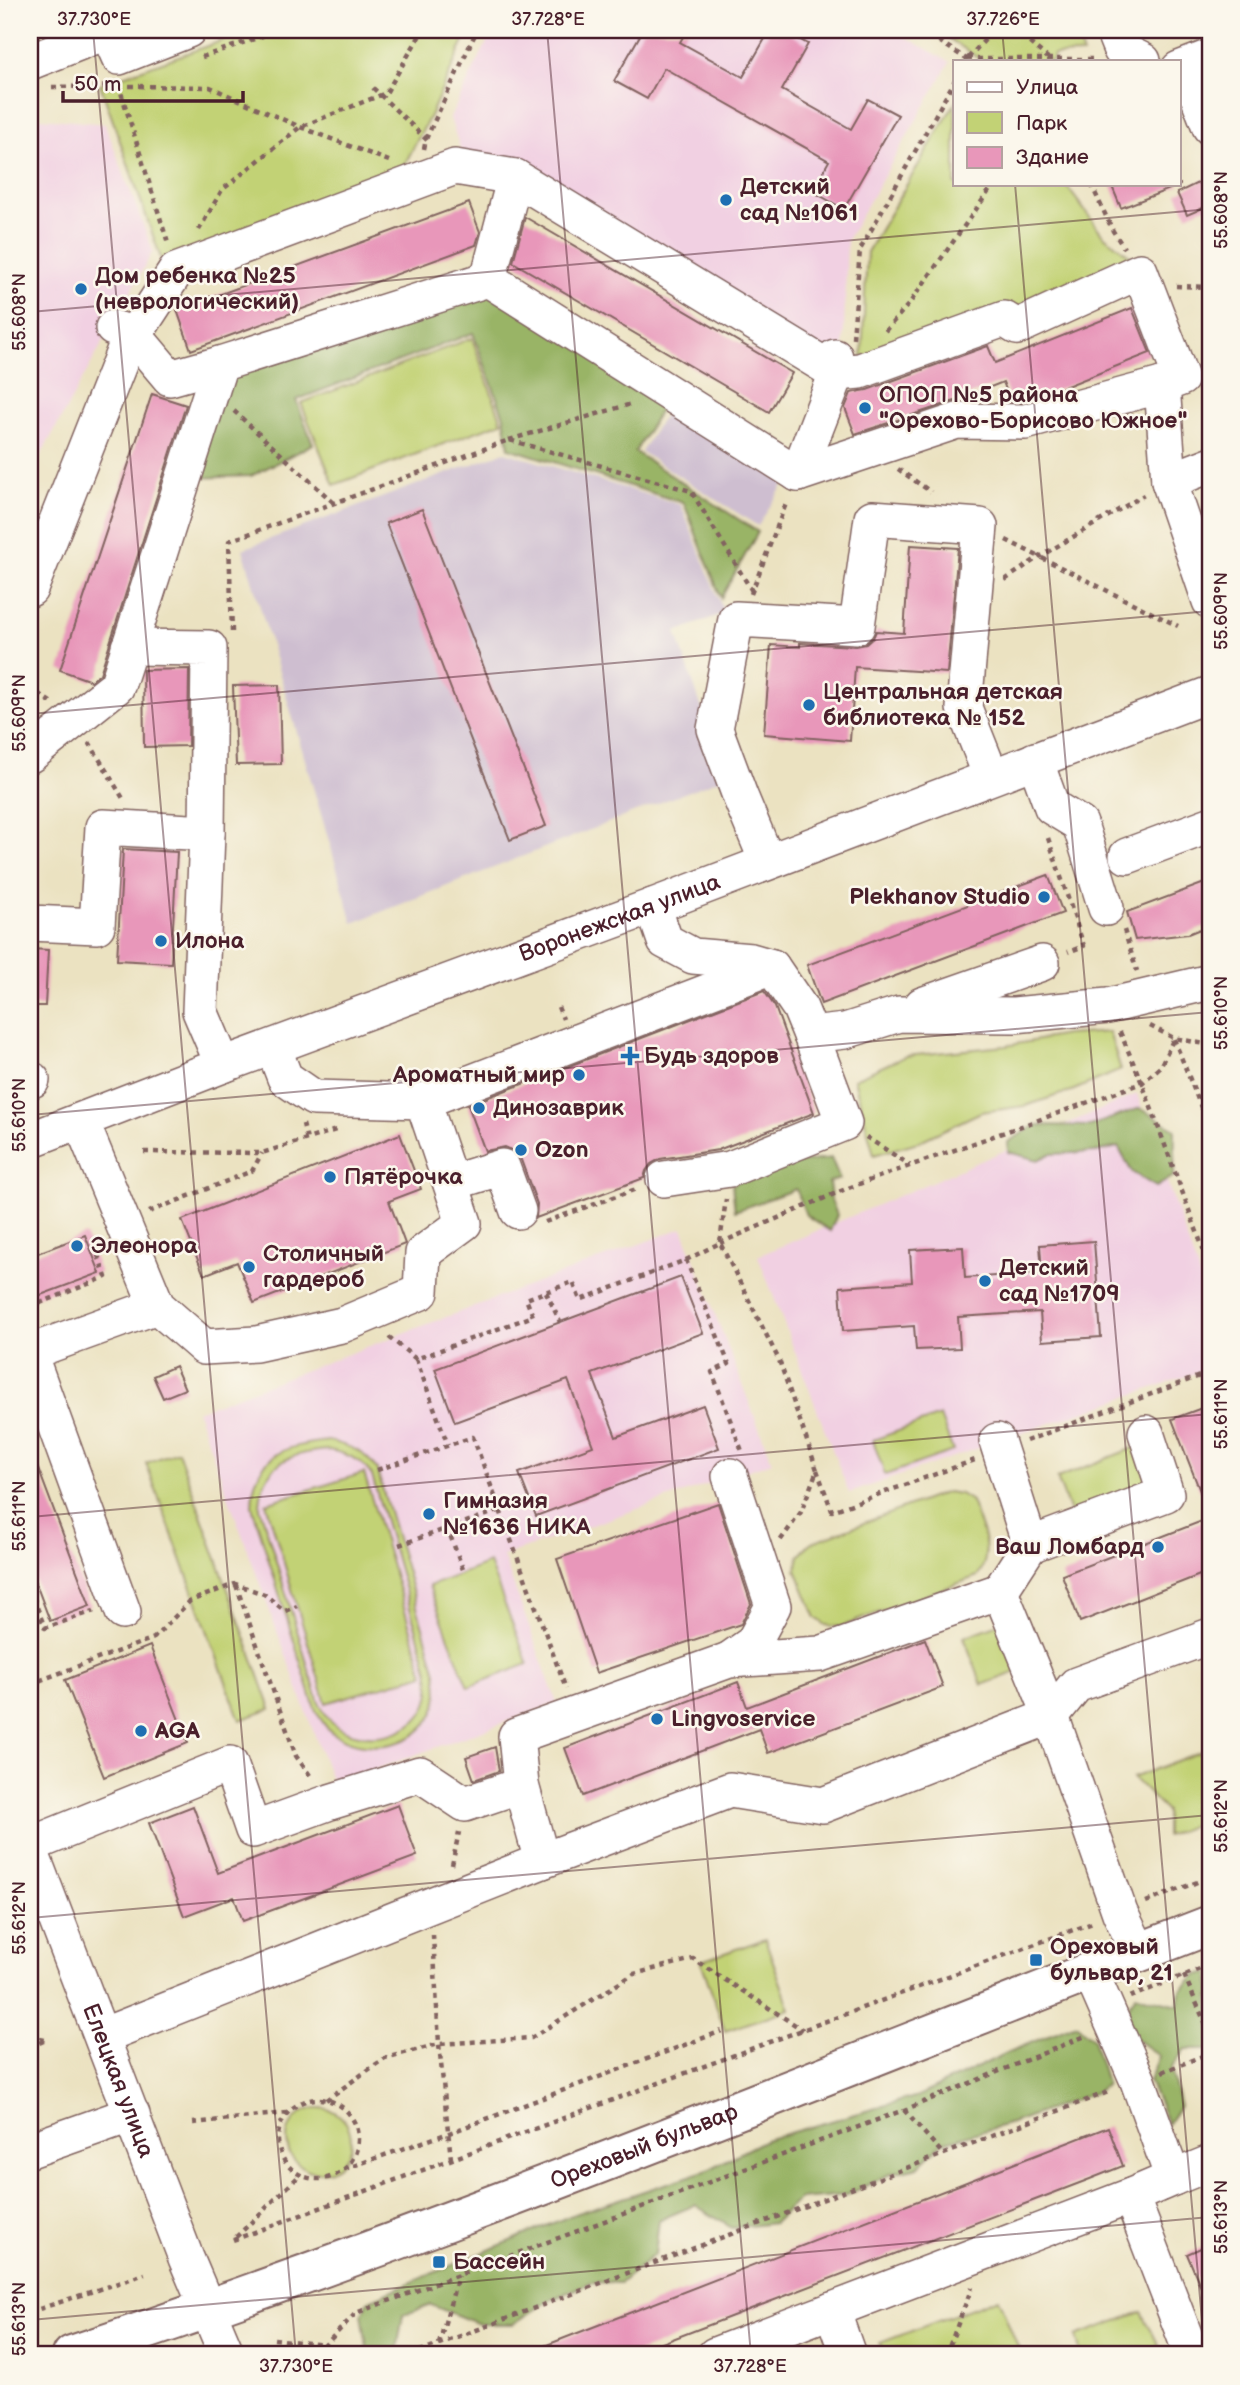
<svg xmlns="http://www.w3.org/2000/svg" width="1240" height="2385" viewBox="0 0 1240 2385" font-family="'Balsamiq Sans',sans-serif">
<style>
.built{fill:#f1d0e2}
.industrial{fill:#cebed0}
.green{fill:#c2d275;stroke:#867850;stroke-width:2;fill-rule:evenodd}
.forest{fill:#99b466;stroke:#726a48;stroke-width:2}
.building{fill:#e897ba}
.lines{fill:none;stroke-linecap:round;stroke-linejoin:round}
.minor-casing{stroke:#826360;stroke-width:38}
.major-casing{stroke:#826360;stroke-width:42}
.path{stroke:#826360;stroke-width:4.5;stroke-dasharray:5 5;stroke-linecap:butt}
.minor{stroke:#fff;stroke-width:35}
.major{stroke:#fff;stroke-width:38}
.ticks{fill:none;stroke:#4a1f2b;stroke-width:2;stroke-opacity:0.45}
.poi-dot{fill:#1f6fb2;stroke:#fbf7ec;stroke-width:2.5}
.labels{text-anchor:middle;dominant-baseline:central;stroke-width:5;stroke-linejoin:round;paint-order:stroke}
.poi-label{font-size:23px;font-weight:bold;fill:#4a1f2b;stroke:#fbf7ec;text-anchor:start}
.street-label{font-size:23px;fill:#4a1f2b;stroke:#fbf7ec}
.neatline{fill:none;stroke:#4a1f2b;stroke-width:2.5}
.ticks-label{font-size:18px;text-anchor:middle;fill:#4a1f2b}
</style>
<rect width="100%" height="100%" fill="#fbf7ec"/>
<filter id="ink" filterUnits="userSpaceOnUse"><feTurbulence type="fractalNoise" baseFrequency=".0143" numOctaves="2"/><feDisplacementMap in="SourceGraphic" scale="14" xChannelSelector="R" yChannelSelector="G"/><feConvolveMatrix kernelMatrix="1 2 1 2 8 2 1 2 1" color-interpolation-filters="sRGB"/></filter>
<filter id="wash" filterUnits="userSpaceOnUse"><feTurbulence type="fractalNoise" baseFrequency=".00686" numOctaves="4" result="noise"/><feDisplacementMap in="SourceGraphic" scale="28" xChannelSelector="R" yChannelSelector="G"/><feGaussianBlur stdDeviation="1.57" result="paint"/><feColorMatrix in="noise" values="0 0 0 0 0 0 0 0 0 0 0 0 0 0 0 0 0 1.4 0 .05"/><feComposite in="paint" operator="in"/></filter>
<g filter="url(#wash)">
<rect width="100%" height="100%" fill="#ebe2c1"/>
<g class="built">
<path d="M493,30h400l57,32 -103,178 -4,121 -382,-210 -11,-33z"/>
<path d="M30,117l75,7 48,127 -123,224z"/>
<path d="M1137,1094l73,212v62l-361,125 -91,-237z"/>
<path d="M682,1228l90,234 -269,94 54,147 -224,82 -136,-374z"/>
</g>
<g class="industrial">
<path d="M672,402l117,74 -31,50 -117,-74z"/>
<path d="M505,452l176,53 43,108 -48,19 49,145 -372,146 -110,-374z"/>
</g>
<g class="green">
<path d="M252,30h217l-39,86 -34,65 -232,86 -64,-183z"/>
<path d="M936,30h137l10,24 -29,1 -2,6h-69z"/>
<path d="M955,103v81h110l38,51 29,22 -137,62 -133,38 5,-105z"/>
<path d="M472,338l30,84 -168,63 -33,-82z"/>
<path d="M1109,1032l12,38 -47,20 -49,16 -44,6 -63,30 -44,13 -20,-76 52,-23 99,-10 61,-11z"/>
<path d="M940,1416l13,35 -68,24 -12,-35z"/>
<path d="M329,1441c23,6 35,9 48,29l59,202c3,18 4,37 -10,52 -23,27 -69,28 -96,7 -6,-5 -11,-15 -15,-22l-63,-203c1,-51 32,-61 77,-65zM329,1450c19,4 32,9 43,26l56,194c3,16 4,32 -8,46 -20,24 -67,28 -89,5 -5,-4 -8,-13 -12,-18l-59,-195c1,-45 29,-55 69,-58z"/>
<path d="M1141,1445l17,45 -84,32 -17,-44z"/>
<path d="M178,1451l93,258 -31,11 -94,-257z"/>
<path d="M364,1473l60,201 -98,29 -60,-200z"/>
<path d="M947,1492l13,2 11,7c9,28 24,47 7,75l-138,51 -14,-2 -10,-7 -20,-48 3,-14 11,-13z"/>
<path d="M489,1563l39,101 -60,23 -39,-101z"/>
<path d="M1007,1621l18,48 -43,16 -18,-48z"/>
<path d="M1210,1748v71l-44,17v-25l-33,-33z"/>
<path d="M765,1939l25,70 -65,22 -24,-70z"/>
<circle cx="319" cy="2140" r="32"/>
<path d="M998,2298l23,57h-136l-5,-12z"/>
<path d="M1142,2312l18,36 -9,7h-70l-5,-19z"/>
</g>
<g class="forest">
<path d="M488,286l178,114 -31,52 123,80 -37,66 -37,-95 -175,-55 -5,-31 -31,-84 -177,67 17,44 -62,32 -57,2 32,-107z"/>
<path d="M1140,1108l35,21 -1,47 -18,11 -24,-15 -14,-25 -22,5 -46,2 -12,6 -30,-8v-10l28,-17 54,1z"/>
<path d="M831,1158l9,21 -11,3 2,18 6,15 -7,16 -24,-16 -10,-26 -61,22 -3,-26 26,-16z"/>
<path d="M1210,1972v77h-25l-14,20 9,37 -12,18 -19,-43 10,-25 -33,-24 -3,-20 13,-17 43,10 2,-15 16,-15z"/>
<path d="M1076,2024l17,15 13,45 -9,8 -85,31 -69,19 -25,25 -26,6 -45,22 -48,4 -25,24 -42,5 -37,-23 -36,15 -4,34 -35,29 -29,-1 -43,19 -35,23h-34l-48,-19 -28,10 -6,35 -29,5 -6,-41 7,-14 208,-87 131,-43 57,-30 153,-44 91,-44z"/>
</g>
<g id="blocks">
<g class="building">
<path d="M643,30h44l-7,12 63,35 27,-47h12l26,14 -26,46 69,39 17,-30 30,16 -54,94 -32,-18 17,-30 -165,-93 -17,31 -33,-18z"/>
<path d="M1210,177v28l-23,10 -10,-22z"/>
<path d="M1111,184h69v1l-59,23z"/>
<path d="M469,203l11,29 -4,13 -285,105 -14,-40z"/>
<path d="M525,217l267,156 -23,39 -256,-150z"/>
<path d="M1132,308l18,45 -111,44 -17,5h-11l-8,-20 -48,19 -100,33 -10,-26 6,-15 4,-1 12,-2 121,-44 7,17z"/>
<path d="M152,394l34,11 -86,269 -9,7 -31,-11z"/>
<path d="M422,509l124,317 -36,14 -124,-317z"/>
<path d="M910,545l48,3 -11,125 -92,-6 -5,74 -86,-7 7,-89 29,2v-4l56,3 10,-2 7,-6 3,-7 28,2z"/>
<path d="M189,669l-1,77 -44,1 -1,-77z"/>
<path d="M279,685l2,79 -45,1 -3,-79z"/>
<path d="M123,849l54,3 -6,111 -54,-3z"/>
<path d="M1048,875l15,38 -242,91 -14,-39z"/>
<path d="M1210,881v44l-22,9 -53,6 -8,-28z"/>
<path d="M30,949l18,1 -3,56h-15z"/>
<path d="M764,991l11,16 39,106 -96,37 -58,9 -9,5 -5,7 -2,7 -108,40 1,-14 -16,-44 -5,-8 -11,-5 -20,4 -17,-46z"/>
<path d="M400,1134l21,55 -32,12 16,43 -151,59 -17,-41 -33,13 -22,-55z"/>
<path d="M85,1235l15,38 -70,26v-43z"/>
<path d="M1094,1241l7,96 -59,4 -2,-29 -82,5 2,31 -44,2 -2,-24 -71,5 -3,-44 72,-5 -2,-32 53,-3 2,31 77,-5 -2,-28z"/>
<path d="M681,1277l22,56 -111,41 24,63 87,-32 16,43 -183,68 -17,-43 74,-27 -25,-66 -113,42 -20,-53z"/>
<path d="M175,1366l10,23 -22,9 -10,-22z"/>
<path d="M1210,1405v109h-1l-37,-95z"/>
<path d="M30,1452h2l58,154 -40,15 -20,-53z"/>
<path d="M718,1503l33,101 -10,20 -145,49 -39,-114z"/>
<path d="M1210,1518v53l-130,51 -18,-47z"/>
<path d="M925,1639l18,48 -175,66 -9,-24 -176,67 -18,-48 173,-66 9,25z"/>
<path d="M150,1646l38,97 -84,34 -39,-97z"/>
<path d="M495,1747l4,24 -25,9 -8,-23z"/>
<path d="M398,1805l19,51 -174,65 -9,-24 -50,19 -35,-93 44,-17 25,67z"/>
<path d="M1108,2127l15,39 -33,13 -459,176h-110z"/>
<path d="M1210,2244v65l-23,-55z"/>
</g>
</g>
</g>
<g filter="url(#ink)">
<use href="#blocks" fill-opacity="0" stroke="#826360" stroke-width="2"/>
<g class="lines">
<g class="minor-casing">
<g id="minor">
<path d="M107,30l12,27 69,-27"/>
<path d="M1113,30l8,20 22,11"/>
<path d="M30,62l78,-31"/>
<path d="M1179,69l31,-12"/>
<path d="M1179,81l17,10 14,36"/>
<path d="M488,279l27,-102"/>
<path d="M113,328l20,6 37,44 50,-14"/>
<path d="M798,474l39,-101 -2,-16"/>
<path d="M1169,481l41,-16"/>
<path d="M30,589l95,-240 51,-78 279,-104 60,10 322,196 23,-2 144,-52 13,8 123,-56 41,107 -19,7"/>
<path d="M129,647l80,1 -2,185 -7,178 23,54"/>
<path d="M30,755l87,-69 103,-322 268,-85 310,195 159,-53 68,1 137,-37 7,96 41,120"/>
<path d="M1035,760l17,47 28,17 26,84"/>
<path d="M1127,856l83,-31"/>
<path d="M767,861l-27,-65 -25,-67 21,-110 121,7 15,-108 108,8 -16,182 27,68"/>
<path d="M653,906l12,35 28,15 58,5 21,6 28,41 11,27 34,-4 54,-17 115,1 94,-9 102,-24"/>
<path d="M30,923l67,3 6,-99 104,6"/>
<path d="M922,1005l120,-42"/>
<path d="M30,1080h2"/>
<path d="M423,1101l349,-134"/>
<path d="M81,1121l76,185 47,41 52,-3 86,-19 79,-33 2,-39 41,-30 -41,-122 -109,-3 -29,-20 -12,-31"/>
<path id="s1" d="M30,1140l193,-75 430,-159 557,-212"/>
<path d="M664,1179l66,-10 114,-46 -33,-88"/>
<path d="M451,1183l51,-16 16,44"/>
<path d="M30,1352l127,-46"/>
<path d="M30,1356l93,256"/>
<path d="M997,1441l33,104 -30,46"/>
<path d="M1030,1545l136,-51 -20,-61"/>
<path d="M729,1660l24,-17 20,-37 -43,-130"/>
<path d="M30,1845l200,-81 23,66 77,-28 90,-28 45,30 56,-19"/>
<path id="s2" d="M30,1850l156,408 41,97"/>
<path d="M542,1861l-21,-76 -5,-49 213,-76 91,-6 180,-63 51,125 69,197 19,39"/>
<path d="M1090,1971l48,110 35,97 -42,18 61,159"/>
<path d="M102,2036l440,-175 188,-71 93,15 228,-89 25,-31 134,-49"/>
<path d="M30,2150l102,-36"/>
<path d="M1173,2178l37,-15"/>
<path d="M832,2310l16,45"/>
<path d="M715,2355l416,-159"/>
</g>
</g>
<g class="major-casing">
<g id="major">
<path id="s3" d="M72,2355c385,-128 760,-284 1138,-430"/>
</g>
</g>
<g class="path">
<path d="M922,30l46,30"/>
<path d="M1014,30l34,28"/>
<path d="M202,57l78,-27"/>
<path d="M968,58l26,-28"/>
<path d="M967,59h128"/>
<path d="M121,85l-2,1 49,157"/>
<path d="M129,86l81,1 90,40 89,34"/>
<path d="M52,87l61,-1"/>
<path d="M373,88l55,53"/>
<path d="M424,149l2,-10 51,-109"/>
<path d="M1091,184l22,47 11,17"/>
<path d="M199,230l23,-40 78,-63 86,-34 37,-63"/>
<path d="M1176,286l34,1"/>
<path d="M885,331l24,-27 85,-120"/>
<path d="M853,338l7,-88 95,-170"/>
<path d="M234,411l100,92"/>
<path d="M509,440l122,-36"/>
<path d="M898,469l33,23"/>
<path d="M1006,540l172,86"/>
<path d="M1005,580l34,-23 105,-62"/>
<path d="M751,594l36,-93"/>
<path d="M232,632l-3,-91 280,-101 182,51 61,100"/>
<path d="M30,688l22,15"/>
<path d="M89,742l35,58"/>
<path d="M1048,838l36,108 -16,6"/>
<path d="M1124,930l13,41"/>
<path d="M558,1007l5,12"/>
<path d="M1150,1026l24,12 36,7"/>
<path d="M1120,1032l22,51 68,184"/>
<path d="M1174,1039l36,91"/>
<path d="M303,1124l4,16"/>
<path d="M866,1137l44,28"/>
<path d="M144,1152l118,1 77,-24"/>
<path d="M149,1212l103,-41 10,-18"/>
<path d="M545,1222l94,-34"/>
<path d="M720,1242l6,-43"/>
<path d="M720,1243l128,-55 294,-105 18,-16 14,-29"/>
<path d="M686,1260l34,-17 59,117 38,110 -16,42 -21,29"/>
<path d="M546,1292l14,30"/>
<path d="M30,1307l76,-30 -13,-35 6,-2"/>
<path d="M389,1337l27,22 117,-43 -7,-17 47,-17 7,18 106,-40 43,104 -17,8 30,79"/>
<path d="M416,1359l32,86"/>
<path d="M1026,1441l184,-69"/>
<path d="M377,1470l96,-33 93,252"/>
<path d="M817,1470l15,41 143,-51"/>
<path d="M447,1527l17,45"/>
<path d="M399,1545l102,-35"/>
<path d="M236,1585l60,171 16,22"/>
<path d="M30,1589l15,39 49,-17"/>
<path d="M30,1684l124,-46 36,-37 45,-17 29,10 21,17 12,-5"/>
<path d="M452,1865l7,-33"/>
<path d="M1146,1902l64,-25"/>
<path d="M433,1935l6,109 12,115"/>
<path d="M1184,1975l26,59"/>
<path d="M1130,1997l80,-32"/>
<path d="M30,2037l15,3"/>
<path d="M30,2047l16,-7"/>
<path d="M1162,2072l48,-19"/>
<circle cx="318" cy="2139" r="40"/>
<path d="M326,2100l59,-42 54,-14 92,-6 103,-64 59,-15 110,71"/>
<path d="M904,2110l39,44"/>
<path d="M193,2123l94,-10"/>
<path d="M344,2169l105,-36 273,-102"/>
<path d="M236,2237l64,-62"/>
<path d="M233,2240l862,-318"/>
<path d="M30,2312l115,-38"/>
<path d="M274,2339l51,6"/>
<path d="M439,2344l19,-68"/>
<path d="M345,2355l-20,-10 31,-32 548,-203 184,-75"/>
<path d="M410,2355l701,-264"/>
<path d="M946,2355l26,-68"/>
</g>
<use href="#minor" class="minor"/>
<use href="#major" class="major"/>
</g>
</g>
<path class="ticks" d="M93,30l203,2325M547,30l204,2325M1002,30l3,31M1015,184l190,2171M30,312l1180,-103M30,714l1180,-103M30,1115l1180,-103M30,1517l1180,-103M30,1918l1180,-103M30,2320l1180,-103"/>
<g class="poi-dot">
<circle cx="726" cy="200" r="7"/>
<circle cx="81" cy="289" r="7"/>
<circle cx="865" cy="408" r="7"/>
<circle cx="809" cy="705" r="7"/>
<circle cx="1044" cy="897" r="7"/>
<circle cx="161" cy="941" r="7"/>
<path d="M626.5 1045.5h7v7h7v7h-7v7h-7v-7h-7v-7h7z"/>
<circle cx="579" cy="1075" r="7"/>
<circle cx="479" cy="1108" r="7"/>
<circle cx="521" cy="1150" r="7"/>
<circle cx="330" cy="1177" r="7"/>
<circle cx="77" cy="1246" r="7"/>
<circle cx="249" cy="1267" r="7"/>
<circle cx="985" cy="1281" r="7"/>
<circle cx="429" cy="1514" r="7"/>
<circle cx="1158" cy="1547" r="7"/>
<circle cx="657" cy="1719" r="7"/>
<circle cx="141" cy="1731" r="7"/>
<rect x="1029" y="1953" width="14" height="14" rx="3.5"/>
<rect x="432" y="2255" width="14" height="14" rx="3.5"/>
</g>
<g class="labels">
<g class="poi-label">
<text x="740" y="187">Детский<tspan x="740" dy="26">сад №1061</tspan></text>
<text x="95" y="276">Дом ребенка №25<tspan x="95" dy="26">(неврологический)</tspan></text>
<text x="879" y="395">ОПОП №5 района<tspan x="879" dy="26">"Орехово-Борисово Южное"</tspan></text>
<text x="823" y="692">Центральная детская<tspan x="823" dy="26">библиотека № 152</tspan></text>
<text x="1030" y="897" text-anchor="end">Plekhanov Studio</text>
<text x="175" y="941">Илона</text>
<text x="644" y="1056">Будь здоров</text>
<text x="565" y="1075" text-anchor="end">Ароматный мир</text>
<text x="493" y="1108">Динозаврик</text>
<text x="535" y="1150">Ozon</text>
<text x="344" y="1177">Пятёрочка</text>
<text x="91" y="1246">Элеонора</text>
<text x="263" y="1254">Столичный<tspan x="263" dy="26">гардероб</tspan></text>
<text x="999" y="1268">Детский<tspan x="999" dy="26">сад №1709</tspan></text>
<text x="443" y="1501">Гимназия<tspan x="443" dy="26">№1636 НИКА</tspan></text>
<text x="1144" y="1547" text-anchor="end">Ваш Ломбард</text>
<text x="671" y="1719">Lingvoservice</text>
<text x="155" y="1731">AGA</text>
<text x="1050" y="1947">Ореховый<tspan x="1050" dy="26">бульвар, 21</tspan></text>
<text x="453" y="2262">Бассейн</text>
</g>
<g class="street-label">
<text stroke="none"><textPath href="#s1" startOffset="630">Воронежская улица</textPath></text>
<text stroke="none"><textPath href="#s2" startOffset="247">Елецкая улица</textPath></text>
<text stroke="none"><textPath href="#s3" startOffset="609">Ореховый бульвар</textPath></text>
</g>
</g>
<rect width="1240" height="2385" fill="none" stroke="#fbf7ec" stroke-width="77"/>
<rect x="953" y="60" width="228" height="126" fill="#fbf7ec" stroke="#b4a19f" stroke-width="2"/>
<rect x="967" y="82" width="35" height="10" fill="#ffffff" stroke="#b4a19f" stroke-width="2"/>
<text x="1016" y="94" font-size="21" fill="#4a1f2b">Улица</text>
<rect x="967" y="112" width="35" height="21" fill="#c2d275" stroke="#b4a19f" stroke-width="2"/>
<text x="1016" y="130" font-size="21" fill="#4a1f2b">Парк</text>
<rect x="967" y="147" width="35" height="21" fill="#e897ba" stroke="#b4a19f" stroke-width="2"/>
<text x="1016" y="164" font-size="21" fill="#4a1f2b">Здание</text>
<path d="M63 91v10h180v-10" fill="none" stroke="#4a1f2b" stroke-width="3.5"/>
<text x="74" y="91" font-size="21" fill="#4a1f2b" stroke="#fbf7ec" stroke-width="5" paint-order="stroke">50 m</text>
<rect x="38" y="38" width="1164" height="2308" class="neatline"/>
<g class="ticks-label">
<text x="94" y="25">37.730°E</text>
<text x="548" y="25">37.728°E</text>
<text x="1003" y="25">37.726°E</text>
<text transform="translate(1221 210) rotate(-90)" y="6">55.608°N</text>
<text transform="translate(19 312) rotate(-90)" y="6">55.608°N</text>
<text transform="translate(1221 611) rotate(-90)" y="6">55.609°N</text>
<text transform="translate(19 713) rotate(-90)" y="6">55.609°N</text>
<text transform="translate(1221 1013) rotate(-90)" y="6">55.610°N</text>
<text transform="translate(19 1115) rotate(-90)" y="6">55.610°N</text>
<text transform="translate(1221 1414) rotate(-90)" y="6">55.611°N</text>
<text transform="translate(19 1516) rotate(-90)" y="6">55.611°N</text>
<text transform="translate(1221 1816) rotate(-90)" y="6">55.612°N</text>
<text transform="translate(19 1918) rotate(-90)" y="6">55.612°N</text>
<text transform="translate(1221 2217) rotate(-90)" y="6">55.613°N</text>
<text transform="translate(19 2319) rotate(-90)" y="6">55.613°N</text>
<text x="296" y="2372">37.730°E</text>
<text x="750" y="2372">37.728°E</text>
</g>
</svg>
